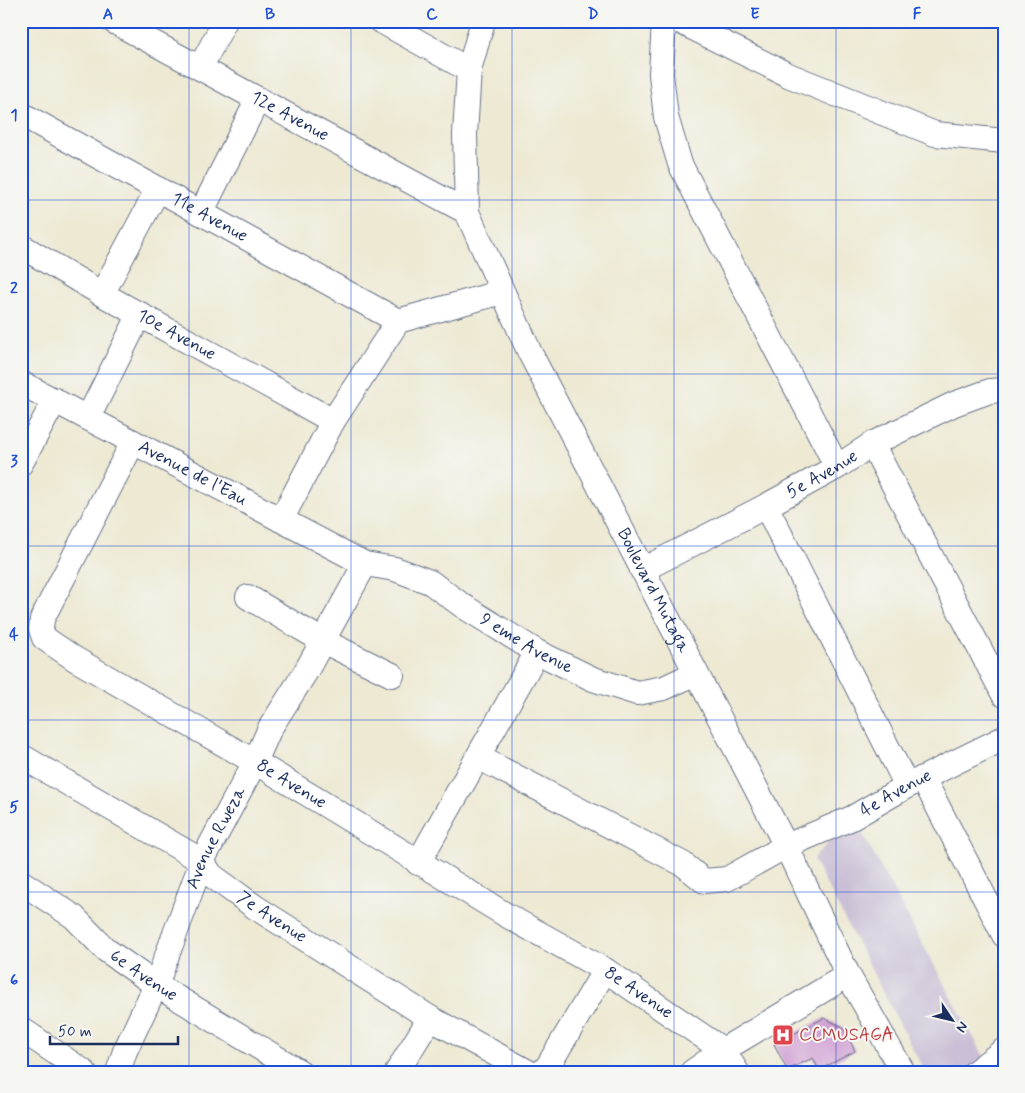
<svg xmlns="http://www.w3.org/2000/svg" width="1025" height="1093" viewBox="0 0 1025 1093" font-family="Mynerve,sans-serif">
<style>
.industrial{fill:#cabfd6}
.building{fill:#ca93cf}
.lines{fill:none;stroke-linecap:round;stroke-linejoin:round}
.minor-casing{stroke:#647087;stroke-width:26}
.minor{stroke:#fff;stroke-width:24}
.grid{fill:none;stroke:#1d4ed8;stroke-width:1;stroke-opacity:0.55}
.labels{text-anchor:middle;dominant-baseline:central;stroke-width:4;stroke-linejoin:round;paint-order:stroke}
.street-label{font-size:18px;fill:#1b2f5e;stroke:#f6f6f2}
.health-label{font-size:18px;fill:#be3a42;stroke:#f6f6f2;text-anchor:start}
.neatline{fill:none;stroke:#1d4ed8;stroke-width:2}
.grid-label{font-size:16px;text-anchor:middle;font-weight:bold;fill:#1d4ed8}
</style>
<rect width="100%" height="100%" fill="#f6f6f2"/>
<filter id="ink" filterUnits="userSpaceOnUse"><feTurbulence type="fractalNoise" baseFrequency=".02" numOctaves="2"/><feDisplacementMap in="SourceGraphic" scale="10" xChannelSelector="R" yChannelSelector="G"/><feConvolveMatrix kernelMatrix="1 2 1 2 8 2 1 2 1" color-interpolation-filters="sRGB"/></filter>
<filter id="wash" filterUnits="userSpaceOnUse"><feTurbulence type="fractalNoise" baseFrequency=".0096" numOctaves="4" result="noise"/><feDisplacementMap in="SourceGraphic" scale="20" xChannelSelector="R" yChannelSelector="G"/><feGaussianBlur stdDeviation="1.12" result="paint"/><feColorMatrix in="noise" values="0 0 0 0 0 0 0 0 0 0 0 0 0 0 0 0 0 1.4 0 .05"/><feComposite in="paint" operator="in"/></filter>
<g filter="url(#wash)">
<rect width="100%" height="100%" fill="#ede9d3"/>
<path class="industrial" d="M852,818l9,17h2l124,227 -17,10h-45l-112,-213z"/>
<g id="blocks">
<path class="building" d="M824,1018l19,9 12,24 -36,19 -6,-12 -26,12 -13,-26z"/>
</g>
</g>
<g filter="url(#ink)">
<use href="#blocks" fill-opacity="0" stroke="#647087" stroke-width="1"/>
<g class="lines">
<g class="minor-casing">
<g id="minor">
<path id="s1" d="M113,21l354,191"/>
<path d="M381,21l88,49"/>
<path id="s2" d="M483,21l-14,49 -4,64 2,78 63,141 256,493 62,129 55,97"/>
<path d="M664,21l-3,53 5,43 14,47 157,303"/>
<path d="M679,21l109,54 147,59 69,7"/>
<path d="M200,68l25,-47"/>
<path id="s3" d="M21,114l377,207"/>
<path d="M201,213l57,-114"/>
<path id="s4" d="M21,246l81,48 231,127"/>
<path d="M102,294l56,-105"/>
<path id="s5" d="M21,383l344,181 30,5 35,13 33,24 74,46 56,27 44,14 27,-5 32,-15"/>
<path d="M88,418l52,-104"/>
<path id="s6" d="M133,442l-91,177 -1,10 3,9 31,21 180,103 251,153 99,55 118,80 14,22"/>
<path d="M872,444l132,251"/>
<path d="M21,463l34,-63"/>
<path d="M766,506l141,280"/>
<path d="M281,520l52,-99 65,-100 104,-29"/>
<path id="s7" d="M642,570l124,-64 71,-39 35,-23 82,-40 36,-13 14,-1"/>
<path d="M248,597l75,44 69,34"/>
<path id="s8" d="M21,756l181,105 9,14 44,32 175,111 98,54"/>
<path id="s9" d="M478,757l205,107 21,17 23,-2 59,-33 66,-28 55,-32 97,-48"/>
<path d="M923,778l81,157"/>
<path d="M418,863l119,-211"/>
<path id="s10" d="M21,882l53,35 32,33 50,35 144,87"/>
<path d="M21,1029l63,43"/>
<path id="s11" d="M118,1072l7,-21 31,-66 46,-124 53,-99 15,-34 35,-55 60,-109"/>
<path d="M397,1072l33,-54"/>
<path d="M542,1072l6,-6 57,-96"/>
<path d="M692,1072l31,-22 125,-75"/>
<path d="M975,1072l29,-22"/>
</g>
</g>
<use href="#minor" class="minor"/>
</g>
</g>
<path class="grid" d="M189,21v1051M351,21v1051M512,21v1051M674,21v1051M836,21v1051M21,200h983M21,374h983M21,546h983M21,720h983M21,892h983"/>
<defs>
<g id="hospital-square" transform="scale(1.125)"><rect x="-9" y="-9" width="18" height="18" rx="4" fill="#e0444e" stroke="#f6f6f2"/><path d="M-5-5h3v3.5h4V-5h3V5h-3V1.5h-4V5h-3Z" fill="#fff"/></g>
</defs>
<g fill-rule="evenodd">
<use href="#hospital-square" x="783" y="1035"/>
</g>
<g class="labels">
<g class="street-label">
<text stroke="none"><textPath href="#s1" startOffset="201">12e Avenue</textPath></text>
<text stroke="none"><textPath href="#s3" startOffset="215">11e Avenue</textPath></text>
<text stroke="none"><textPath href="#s4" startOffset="179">10e Avenue</textPath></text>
<text stroke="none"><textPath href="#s5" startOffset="194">Avenue de l'Eau</textPath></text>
<text stroke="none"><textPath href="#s7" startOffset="204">5e Avenue</textPath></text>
<text stroke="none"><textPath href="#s2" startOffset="615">Boulevard Mutaga</textPath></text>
<text stroke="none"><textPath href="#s5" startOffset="571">9 eme Avenue</textPath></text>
<text stroke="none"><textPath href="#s6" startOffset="506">8e Avenue</textPath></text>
<text stroke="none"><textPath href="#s9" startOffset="471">4e Avenue</textPath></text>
<text stroke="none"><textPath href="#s11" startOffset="254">Avenue Rweza</textPath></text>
<text stroke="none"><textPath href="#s8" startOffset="300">7e Avenue</textPath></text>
<text stroke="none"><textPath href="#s10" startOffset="155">6e Avenue</textPath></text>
<text stroke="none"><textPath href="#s6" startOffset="911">8e Avenue</textPath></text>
</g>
<g class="health-label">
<text x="799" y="1035">CCMUSAGA</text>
</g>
</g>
<rect width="1025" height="1093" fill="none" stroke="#f6f6f2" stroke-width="55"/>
<g transform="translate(952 1020) rotate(125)" stroke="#f6f6f2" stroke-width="4" paint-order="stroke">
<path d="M0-4L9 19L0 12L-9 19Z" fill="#1b2f5e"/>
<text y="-8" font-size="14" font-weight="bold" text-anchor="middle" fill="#1b2f5e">N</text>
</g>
<path d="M50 1036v8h128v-8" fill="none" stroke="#1b2f5e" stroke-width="2.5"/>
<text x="58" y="1036" font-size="15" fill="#1b2f5e" stroke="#f6f6f2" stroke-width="4" paint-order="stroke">50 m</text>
<rect x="28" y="28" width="970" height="1038" class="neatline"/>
<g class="grid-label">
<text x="108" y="19">A</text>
<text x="270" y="19">B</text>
<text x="432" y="19">C</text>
<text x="593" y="19">D</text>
<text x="755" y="19">E</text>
<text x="917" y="19">F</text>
<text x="14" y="120">1</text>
<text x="14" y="293">2</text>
<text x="14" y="466">3</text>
<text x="14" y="639">4</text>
<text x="14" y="812">5</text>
<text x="14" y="985">6</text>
</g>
</svg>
